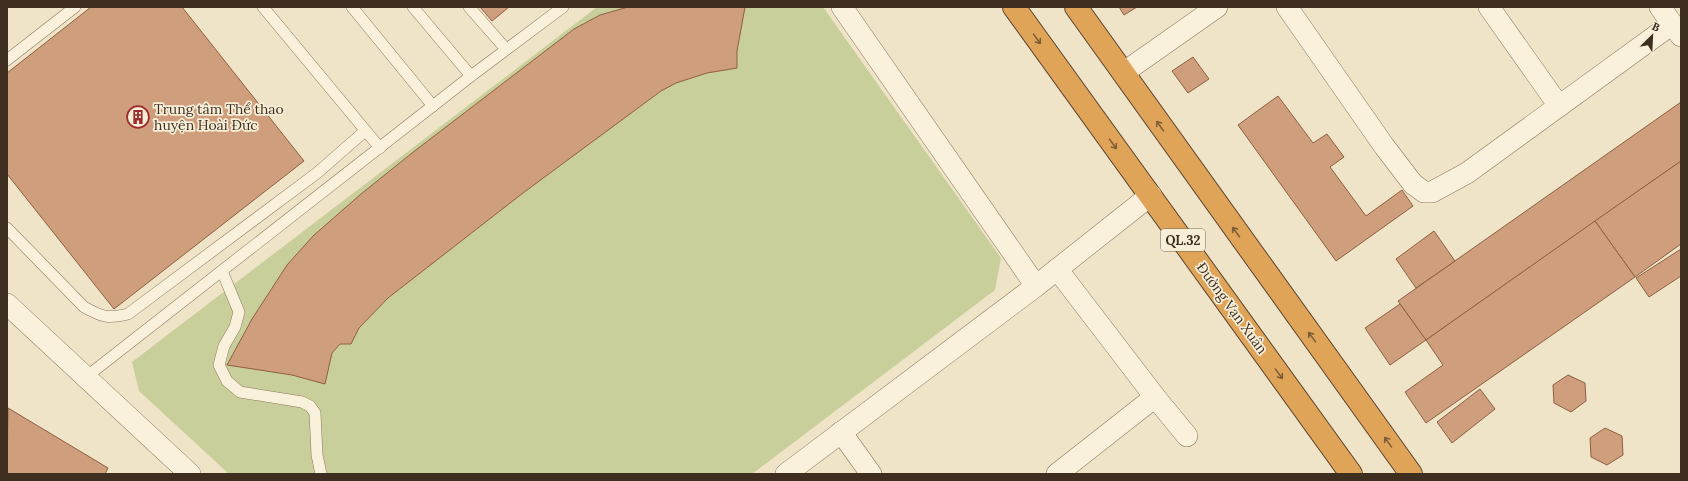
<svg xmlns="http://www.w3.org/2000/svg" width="1688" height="481" viewBox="0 0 1688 481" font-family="Lora,serif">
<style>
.green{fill:#c9cf9b}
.building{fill:#cf9f7d;stroke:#8d5f41}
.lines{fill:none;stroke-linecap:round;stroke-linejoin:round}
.lane-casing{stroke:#8d765c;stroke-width:12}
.street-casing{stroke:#8d765c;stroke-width:22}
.highway-casing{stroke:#5b4430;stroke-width:24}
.lane{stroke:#faf1dc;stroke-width:11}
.street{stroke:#faf1dc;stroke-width:21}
.highway{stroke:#e0a458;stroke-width:22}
.oneway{stroke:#7e5d36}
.labels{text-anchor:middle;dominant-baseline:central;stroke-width:3.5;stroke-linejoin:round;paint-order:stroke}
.shield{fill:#f7eed8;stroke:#756857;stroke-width:1}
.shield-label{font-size:13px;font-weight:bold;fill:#3d2e20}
.poi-label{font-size:14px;fill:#3d2e20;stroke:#f7eed8;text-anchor:start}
.street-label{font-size:14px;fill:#3d2e20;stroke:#f7eed8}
</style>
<rect width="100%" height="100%" fill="#f0e4c8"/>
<path class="green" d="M597,7h226l178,251 -6,32 -243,184h-523l-90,-83 -7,-29z"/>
<g class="building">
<path d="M91,7h91l122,154 -190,148 -107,-135v-101z"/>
<path d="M480,7h29l-17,14z"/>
<path d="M628,7h117l-8,44v17l-30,5 -31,10 -15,8 -138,102 -135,105 -29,30 -8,16h-11l-8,9 -7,31 -33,-9 -65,-10 25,-46 35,-54 26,-29 48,-42 51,-41 162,-124 26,-14z"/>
<path d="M1119,7h18l-13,8z"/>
<path d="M1193,57l16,22 -21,14 -16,-22z"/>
<path d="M1278,96l35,47 14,-9 17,23 -14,10 36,49 36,-26 11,16 -77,55 -98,-136z"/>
<path d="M1681,102v59l-255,179 -28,-39z"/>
<path d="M1681,161v83l-46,33 -40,-56z"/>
<path d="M1595,221l40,56 -209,146 -21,-31 38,-27 -17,-25z"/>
<path d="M1434,231l21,30 -39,27 -20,-29z"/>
<path d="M1681,249v27l-32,21 -13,-19z"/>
<path d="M1400,304l26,36 -36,25 -25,-37z"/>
<path d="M1568,375l17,8 1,18 -15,11 -17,-9 -1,-18z"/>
<path d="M1480,389l15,20 -43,34 -15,-21z"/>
<path d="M8,408l100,60 -3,6h-98z"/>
<path d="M1605,428l17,8 1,19 -16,10 -16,-8 -1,-19z"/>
</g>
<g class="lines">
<g class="lane-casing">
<g id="lane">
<path d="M263,7l117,141"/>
<path d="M352,7l81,99"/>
<path d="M413,7l58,69"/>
<path d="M469,7l37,42"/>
<path d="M7,60l68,-53"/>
<path d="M7,228l77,79c18,10 24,12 44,7l189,-141 48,-42"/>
<path d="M222,271l17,41 -4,15 -11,19 -5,19 8,16 13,11 62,10 8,4 5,7 2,42 4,19"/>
<path d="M86,377l385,-301 92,-69"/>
</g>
</g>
<g class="street-casing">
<g id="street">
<path d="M842,7l194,279"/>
<path d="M1287,7l97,139 29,38 11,8h8l35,-19 205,-149"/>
<path d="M1489,7l70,99"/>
<path d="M1660,7l21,29"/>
<path d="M1123,73l94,-66"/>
<path d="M1057,269l98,128 32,39"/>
<path d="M7,304l183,170"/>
<path d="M841,432l30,42"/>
<path d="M786,474l250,-188 115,-91"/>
<path d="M1057,474l98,-77"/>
</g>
</g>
<g class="highway-casing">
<g id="highway">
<path d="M1014,7l337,467"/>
<path d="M1076,7l335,467"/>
</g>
</g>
<use href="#lane" class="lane"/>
<use href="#street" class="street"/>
<use href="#highway" class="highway"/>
</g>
<defs><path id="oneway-shaft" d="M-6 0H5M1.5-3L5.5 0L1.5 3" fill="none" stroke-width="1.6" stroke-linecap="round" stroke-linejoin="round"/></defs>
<g class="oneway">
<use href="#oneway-shaft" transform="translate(1037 39) rotate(54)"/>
<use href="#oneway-shaft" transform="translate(1160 126) rotate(-125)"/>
<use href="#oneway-shaft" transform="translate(1113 144) rotate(54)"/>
<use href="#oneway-shaft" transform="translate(1236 232) rotate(-126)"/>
<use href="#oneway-shaft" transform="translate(1312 337) rotate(-126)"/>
<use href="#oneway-shaft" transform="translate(1279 374) rotate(54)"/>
<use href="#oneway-shaft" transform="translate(1388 442) rotate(-126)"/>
</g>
<defs>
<g id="building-ring" transform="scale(1.15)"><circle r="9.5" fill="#f7eed8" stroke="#9e2a2b" stroke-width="1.5"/><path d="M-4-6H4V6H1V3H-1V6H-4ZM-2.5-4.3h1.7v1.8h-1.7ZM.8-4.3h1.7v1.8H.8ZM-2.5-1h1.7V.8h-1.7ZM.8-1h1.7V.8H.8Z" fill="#9e2a2b"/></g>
</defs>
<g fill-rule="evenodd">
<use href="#building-ring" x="138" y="117"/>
</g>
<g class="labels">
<rect class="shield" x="1161" y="229" width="44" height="22" rx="3"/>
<g class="shield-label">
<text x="1183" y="240">QL.32</text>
</g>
<g class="poi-label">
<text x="154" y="109">Trung tâm Thể thao<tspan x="154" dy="16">huyện Hoài Đức</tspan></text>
</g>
<g class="street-label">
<text transform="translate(1232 308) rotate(54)">Đường Vạn Xuân</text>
</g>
</g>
<rect width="1688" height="481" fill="none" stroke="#3d2e20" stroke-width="16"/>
<g transform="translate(1652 36) rotate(24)" stroke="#f7eed8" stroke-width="3" paint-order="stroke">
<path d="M0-3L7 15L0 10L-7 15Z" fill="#3d2e20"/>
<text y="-6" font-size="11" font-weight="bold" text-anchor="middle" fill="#3d2e20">B</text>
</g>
</svg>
